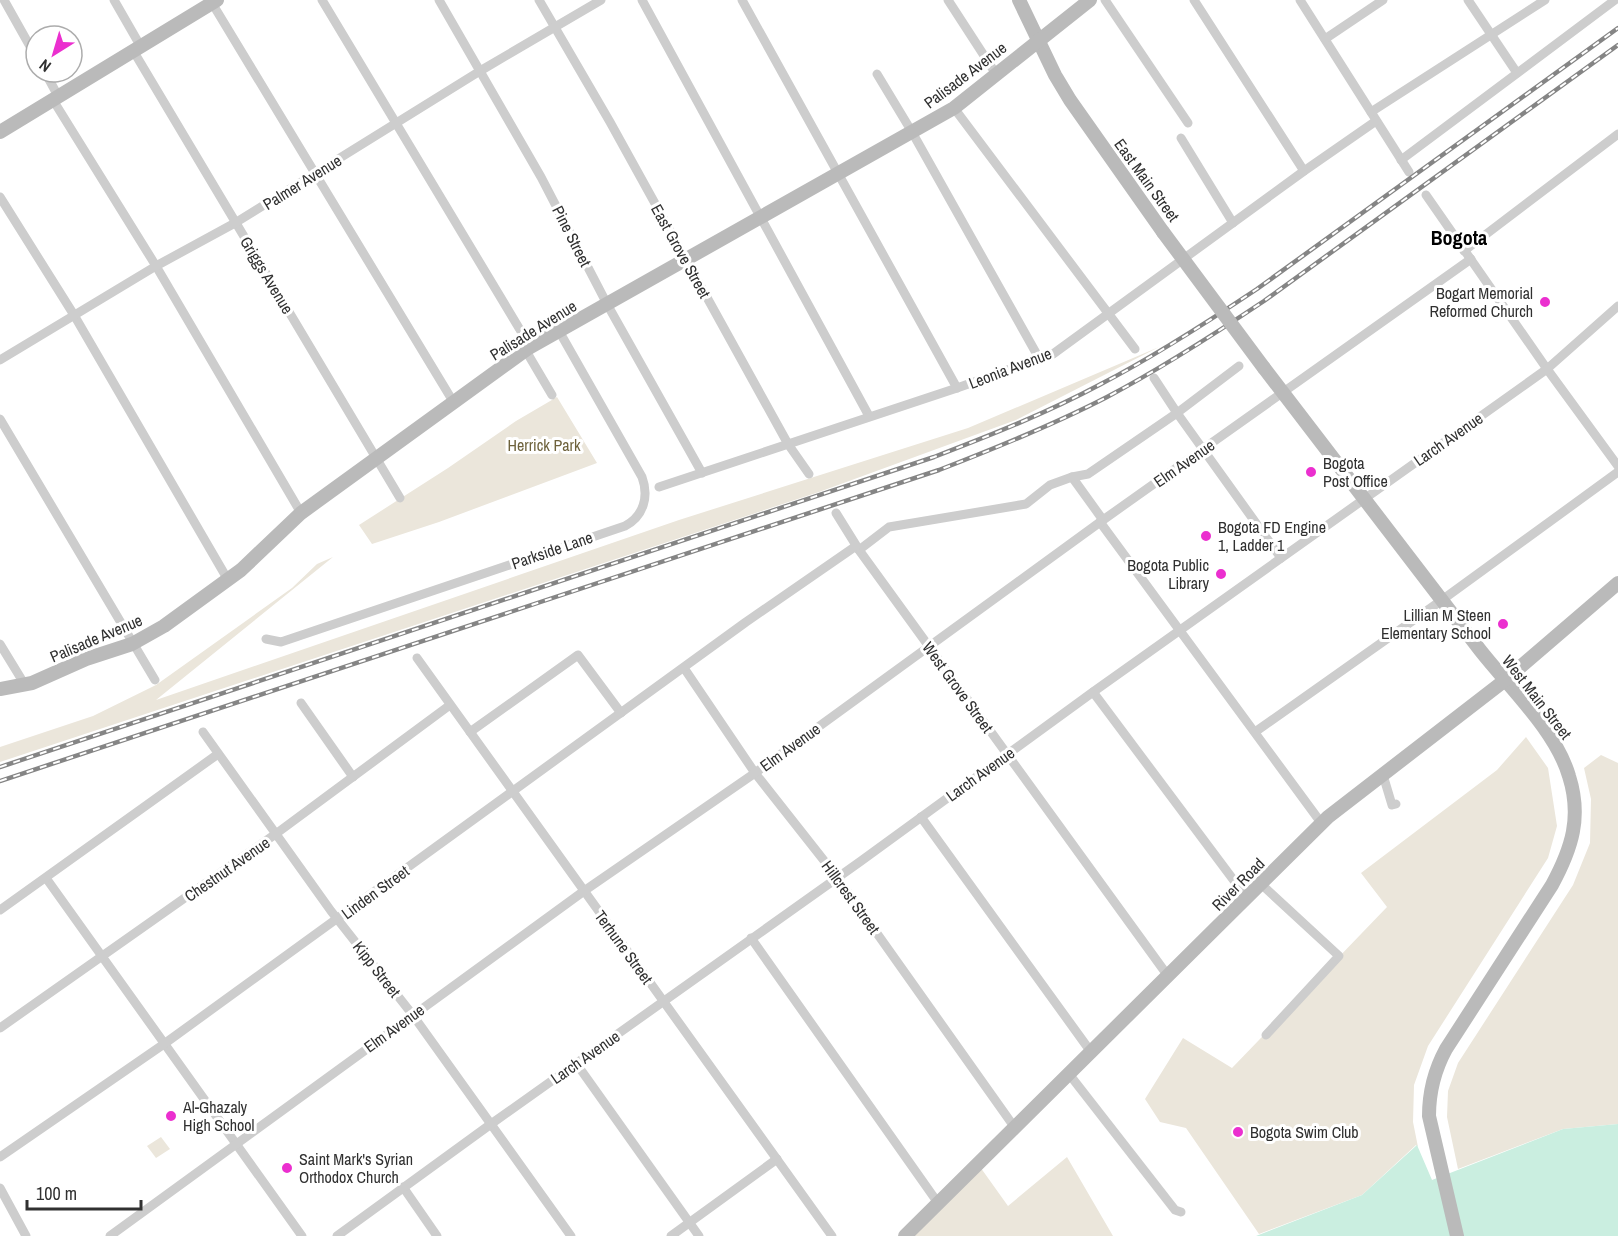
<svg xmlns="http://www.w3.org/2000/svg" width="1618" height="1236" viewBox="0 0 1618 1236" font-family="'Archivo Narrow',sans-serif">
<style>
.green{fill:#ebe6db}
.water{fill:#caeee0}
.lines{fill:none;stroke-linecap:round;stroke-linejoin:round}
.street{stroke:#cdcdcd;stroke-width:9}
.secondary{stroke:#bababa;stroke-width:14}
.rail-casing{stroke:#858585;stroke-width:4.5}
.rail{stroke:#fff;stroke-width:2;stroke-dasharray:7;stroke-linecap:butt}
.secondary-bridge{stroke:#bababa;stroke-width:14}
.poi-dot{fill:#eb2fcf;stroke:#fff;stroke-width:2}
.labels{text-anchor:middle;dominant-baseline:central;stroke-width:6;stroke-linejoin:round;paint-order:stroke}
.street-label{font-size:16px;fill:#303030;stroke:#fff}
.poi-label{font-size:16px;fill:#303030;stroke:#fff;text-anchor:start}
.park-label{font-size:16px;fill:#6e623c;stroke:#fff}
.quarter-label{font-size:20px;font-weight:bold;fill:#000;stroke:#fff}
</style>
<rect width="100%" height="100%" fill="#fff"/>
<g class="green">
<path d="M1159,347l-143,73 -197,72 -819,270v-15l93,-31 63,-31 136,-97 25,-24 16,-7 -177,143 523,-180 289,-92z"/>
<path d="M557,397l40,66 -158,59 -67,22 -13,-19 89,-57 68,-47z"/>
<path d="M1526,737l22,31 9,58 -9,32 -120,188 -14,39 -1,37 5,25 -2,-2 -54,50 -103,39 -73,-106 -26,-6 -15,-23 38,-61 49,30 155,-161 -26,-34 136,-103z"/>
<path d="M1601,755l17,8v361l-55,5 -105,40 -11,-52 1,-26 10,-28 115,-178 17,-42 1,-44 -7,-31z"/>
<path d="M161,1137l9,12 -14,9 -9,-12z"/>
<path d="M1067,1157l46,79h-208l73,-72 30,42z"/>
</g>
<path class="water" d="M1618,1124v112h-362l106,-41 55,-50 15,35 131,-51z"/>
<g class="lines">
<g class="street">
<path d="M4,0l32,57"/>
<path d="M114,0l27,47"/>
<path d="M322,0l203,338 4,18 23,39"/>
<path d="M439,0l102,177 66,127 95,169"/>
<path d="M539,0l71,122 178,322 21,30"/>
<path d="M642,0l227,416"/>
<path d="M742,0l215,388"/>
<path d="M948,0l48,74"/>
<path d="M1105,0l83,123"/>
<path d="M1194,0l110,171"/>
<path d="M1300,0l109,172"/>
<path d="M1468,0l49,73"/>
<path d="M212,3l242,400"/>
<path d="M1325,39l58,-39"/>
<path d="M134,52l266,446"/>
<path d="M45,72l13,24"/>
<path d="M877,74l35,58 128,228"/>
<path d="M53,100l103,166 145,247"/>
<path d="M954,108l181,241"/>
<path d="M1371,112l174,-112"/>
<path d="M1181,138l52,85"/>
<path d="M1401,160l214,-160"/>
<path d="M1426,195l121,174 71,97"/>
<path d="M0,197l74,118 154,265"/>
<path d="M1464,251l154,-117"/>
<path d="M0,360l156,-94 79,-43 245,-152 121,-71"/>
<path d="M1154,378l23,35 104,145"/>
<path d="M0,419l155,261"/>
<path d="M1072,477l31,43"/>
<path d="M659,487l298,-99 96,-34 251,-183 72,-50"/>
<path d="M836,513l23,37 309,426"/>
<path d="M1100,522l222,302"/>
<path d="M859,550l30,-23 137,-23 24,-19 22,-8 16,-3 89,-61 62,-47"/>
<path d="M266,639l15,3 344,-116c19,-10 24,-30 17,-49l-83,-146"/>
<path d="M0,644l25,41"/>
<path d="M417,658l415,578"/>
<path d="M684,668l71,105 82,104 178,251"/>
<path d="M1093,692l154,206"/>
<path d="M301,703l52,74"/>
<path d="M203,732l128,179 81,103 159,222"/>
<path d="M470,732l108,-77 43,58"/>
<path d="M1255,732l187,-132 176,-128"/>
<path d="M1383,775l9,30 4,-1"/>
<path d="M921,817l170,235"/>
<path d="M46,878l256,358"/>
<path d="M1261,884l78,72 -73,79"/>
<path d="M0,910l218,-156"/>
<path d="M751,938l187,265"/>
<path d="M0,1028l277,-195 173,-128"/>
<path d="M576,1063l123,173"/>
<path d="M1069,1074l106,136 6,2"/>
<path d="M0,1157l164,-113 582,-422 110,-76"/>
<path d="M403,1187l34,49"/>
<path d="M0,1188l26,48"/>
<path d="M110,1236l474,-345 171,-118 348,-253 368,-261"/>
<path d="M337,1236l154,-112 370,-263 232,-169 454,-323 71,-63"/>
<path d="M671,1236l106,-77"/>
</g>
<g class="secondary">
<path d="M1019,0l36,75 15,25 93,132"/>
<path d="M0,132l217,-132"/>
<path d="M1264,368c73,94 144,189 216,282 29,37 76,81 89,126 13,41 3,72 -17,109l-106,164c-12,22 -17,42 -17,67l28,120"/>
<path d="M0,689l32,-6 54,-24 46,-15 32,-18 77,-56 60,-57 226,-164 427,-241 136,-108"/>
<path d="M905,1236l423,-419 176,-136 114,-98"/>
</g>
<g class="rail-casing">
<g id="rail">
<path d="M0,767l934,-310c57,-22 113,-44 167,-73 54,-28 105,-61 156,-95l361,-261"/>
<path d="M0,781l939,-311c57,-22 114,-45 168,-73 55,-29 106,-62 157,-96l354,-256"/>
</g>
</g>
<use href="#rail" class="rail"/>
<path class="secondary-bridge" d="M1163,232l101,136"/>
</g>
<g class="poi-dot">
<circle cx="1545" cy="302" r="6"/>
<circle cx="1311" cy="472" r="6"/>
<circle cx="1206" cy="536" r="6"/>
<circle cx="1221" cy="574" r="6"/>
<circle cx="1503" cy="624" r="6"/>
<circle cx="171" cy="1116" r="6"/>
<circle cx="1238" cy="1132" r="6"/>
<circle cx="287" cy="1168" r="6"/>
</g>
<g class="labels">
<g class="street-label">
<text transform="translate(965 75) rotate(-37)">Palisade Avenue</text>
<text transform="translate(1147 180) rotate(54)">East Main Street</text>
<text transform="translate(302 182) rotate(-32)">Palmer Avenue</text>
<text transform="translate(572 236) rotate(63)">Pine Street</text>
<text transform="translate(681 251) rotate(61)">East Grove Street</text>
<text transform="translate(267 275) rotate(59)">Griggs Avenue</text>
<text transform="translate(533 330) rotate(-32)">Palisade Avenue</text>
<text transform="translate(1010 368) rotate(-21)">Leonia Avenue</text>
<text transform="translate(1448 439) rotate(-35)">Larch Avenue</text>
<text transform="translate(1184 463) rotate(-35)">Elm Avenue</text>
<text transform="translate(552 550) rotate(-19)">Parkside Lane</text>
<text transform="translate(96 638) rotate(-23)">Palisade Avenue</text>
<text transform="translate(958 687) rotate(54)">West Grove Street</text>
<text transform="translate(1537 697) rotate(52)">West Main Street</text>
<text transform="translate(790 747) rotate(-36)">Elm Avenue</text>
<text transform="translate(980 774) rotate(-36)">Larch Avenue</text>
<text transform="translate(227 869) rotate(-35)">Chestnut Avenue</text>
<text transform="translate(1238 884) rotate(-45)">River Road</text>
<text transform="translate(375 892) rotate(-36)">Linden Street</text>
<text transform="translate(851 897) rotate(54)">Hillcrest Street</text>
<text transform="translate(624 947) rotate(54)">Terhune Street</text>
<text transform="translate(377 969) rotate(52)">Kipp Street</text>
<text transform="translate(394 1028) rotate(-36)">Elm Avenue</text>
<text transform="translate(585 1057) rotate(-35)">Larch Avenue</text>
</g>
<g class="poi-label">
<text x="1533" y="293" text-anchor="end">Bogart Memorial<tspan x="1533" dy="18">Reformed Church</tspan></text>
<text x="1323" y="463">Bogota<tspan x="1323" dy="18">Post Office</tspan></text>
<text x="1218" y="527">Bogota FD Engine<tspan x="1218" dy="18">1, Ladder 1</tspan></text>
<text x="1209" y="565" text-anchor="end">Bogota Public<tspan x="1209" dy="18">Library</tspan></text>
<text x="1491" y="615" text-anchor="end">Lillian M Steen<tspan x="1491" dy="18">Elementary School</tspan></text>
<text x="183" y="1107">Al-Ghazaly<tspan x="183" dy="18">High School</tspan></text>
<text x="1250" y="1132">Bogota Swim Club</text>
<text x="299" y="1159">Saint Mark's Syrian<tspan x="299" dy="18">Orthodox Church</tspan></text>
</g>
<g class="park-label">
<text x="544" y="445">Herrick Park</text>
</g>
<g class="quarter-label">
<text x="1459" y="237">Bogota</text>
</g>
</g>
<g transform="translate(54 54) rotate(217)"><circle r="28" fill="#ffffff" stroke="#acacac" stroke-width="1.5"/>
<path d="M0-4.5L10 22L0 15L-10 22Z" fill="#eb2fcf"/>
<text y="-9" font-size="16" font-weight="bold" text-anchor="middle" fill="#303030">N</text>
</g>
<path d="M27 1200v9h114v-9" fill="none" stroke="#303030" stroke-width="3"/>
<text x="36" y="1200" font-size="18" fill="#303030" stroke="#ffffff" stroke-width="4.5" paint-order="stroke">100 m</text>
</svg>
